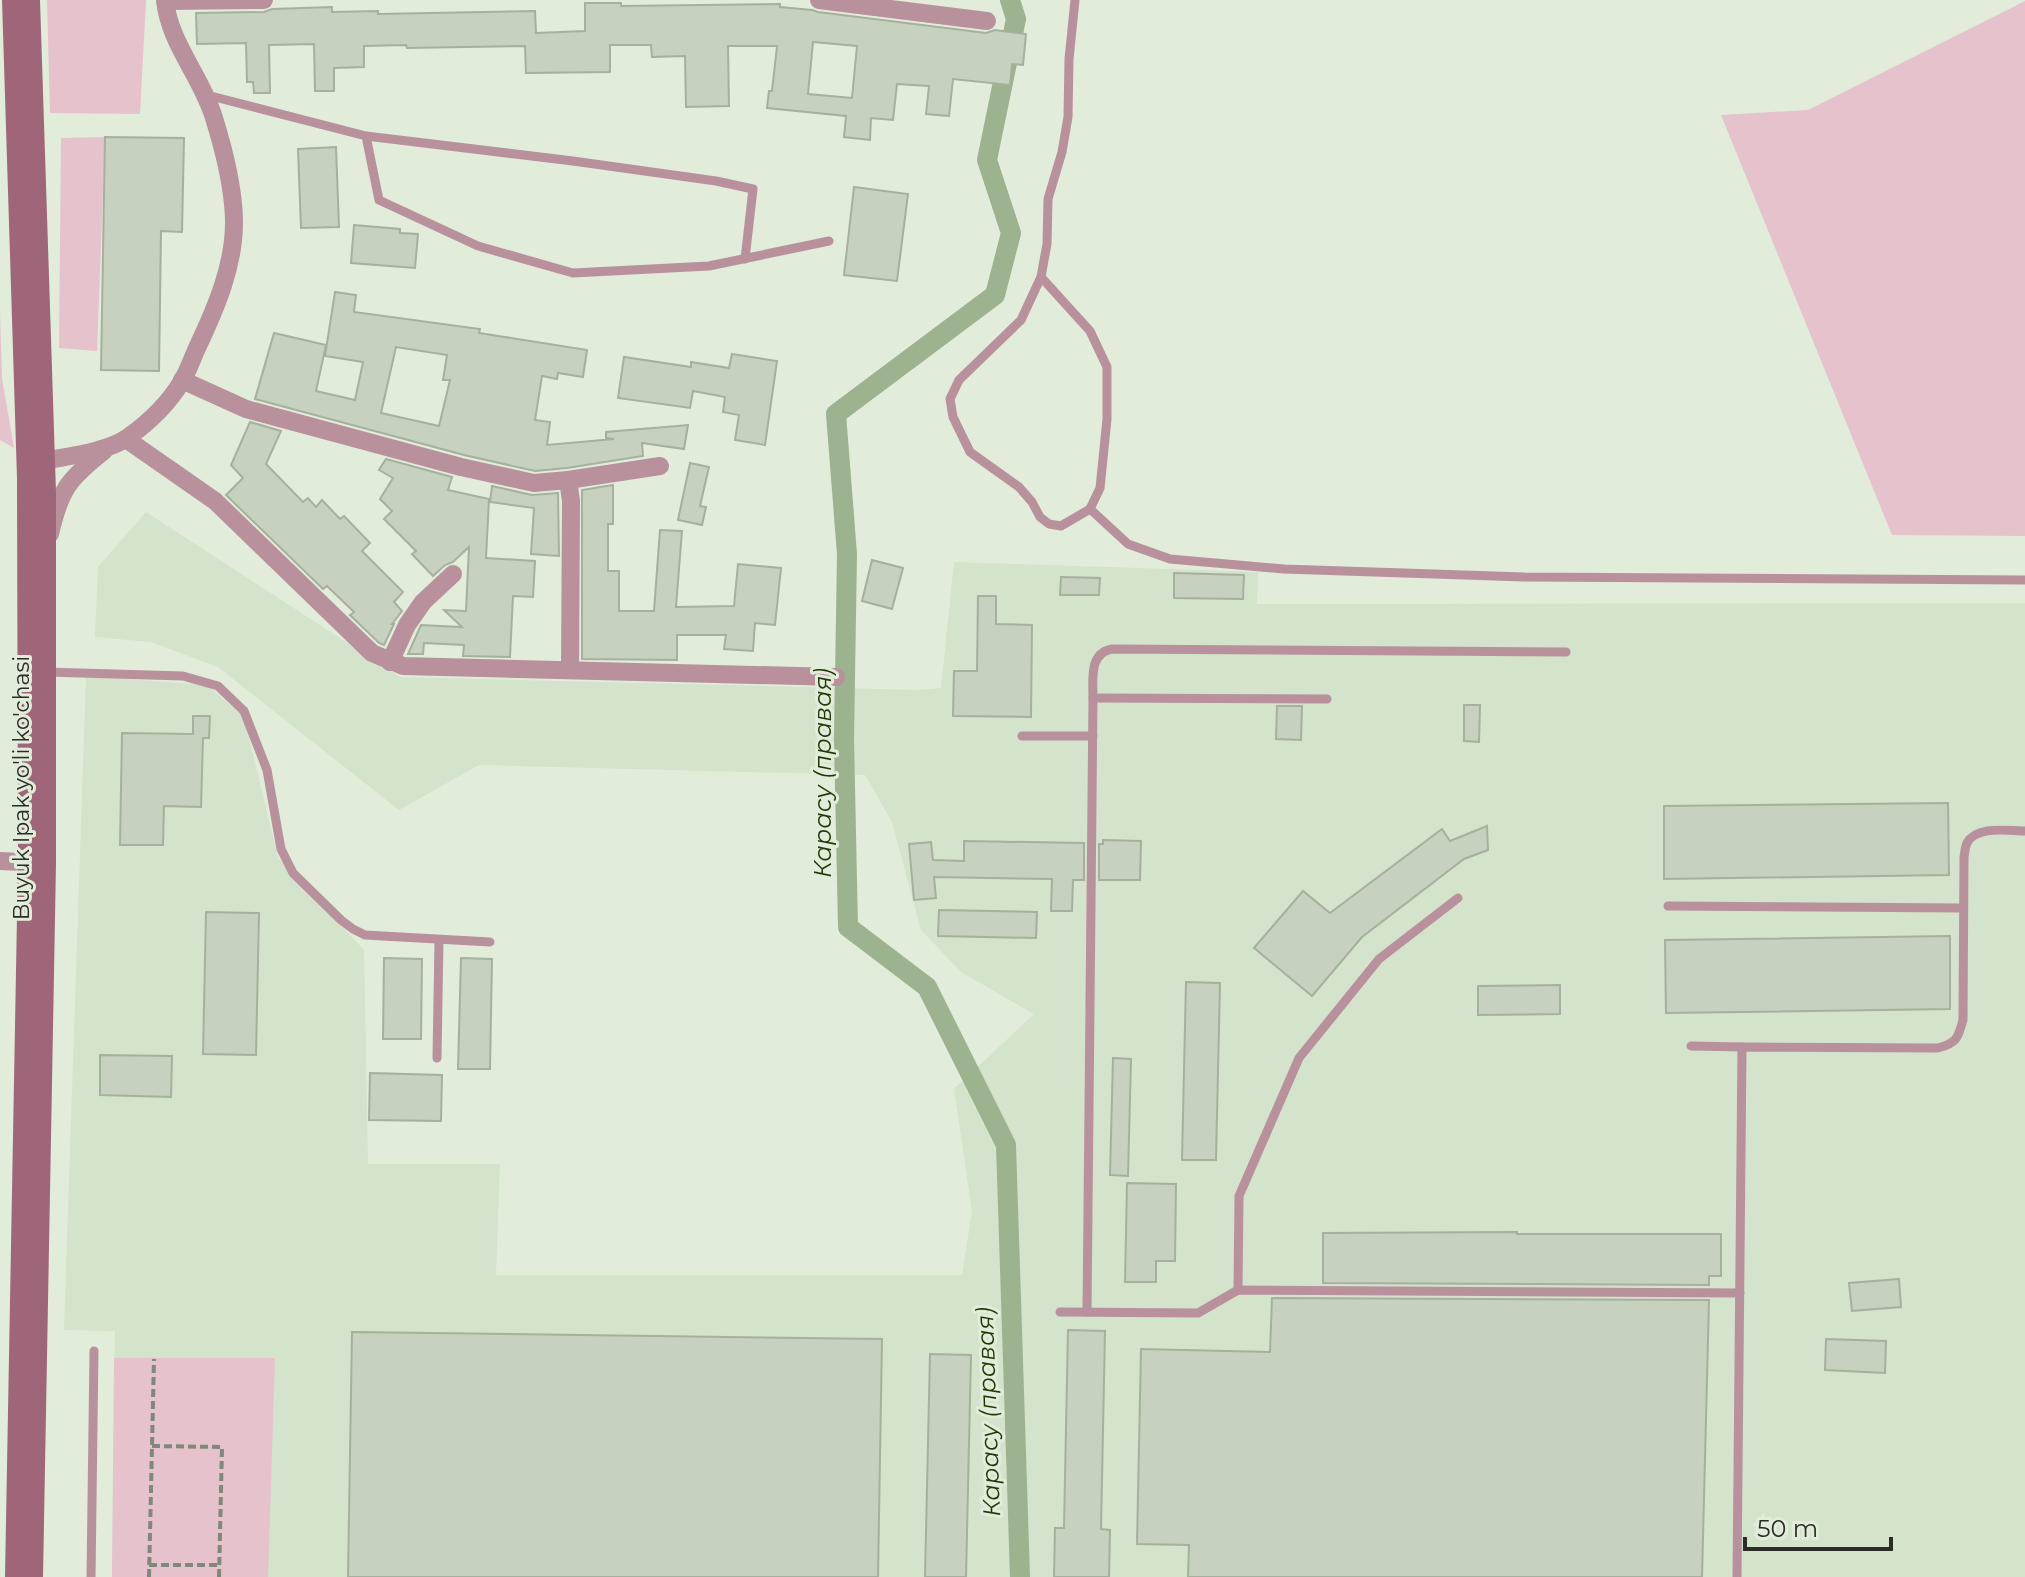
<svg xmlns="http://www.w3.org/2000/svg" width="2025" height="1577" viewBox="0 0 2025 1577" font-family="Montserrat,sans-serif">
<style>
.built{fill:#d4e3cb}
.green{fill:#e6c2cd}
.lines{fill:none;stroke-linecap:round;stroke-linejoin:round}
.canal{stroke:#9db28f;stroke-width:20}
.building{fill:#c6d1bf;stroke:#a5b09e;stroke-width:2;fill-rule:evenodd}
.path{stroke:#80877b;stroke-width:4;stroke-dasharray:8 4;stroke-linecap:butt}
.lane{stroke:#b9919d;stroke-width:9}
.street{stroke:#b9919d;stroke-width:18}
.secondary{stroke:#9f6679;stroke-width:20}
.labels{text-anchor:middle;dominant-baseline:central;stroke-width:6;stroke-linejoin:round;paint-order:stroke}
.street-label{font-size:22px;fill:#292d26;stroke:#e1ecda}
.water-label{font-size:24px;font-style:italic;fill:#1f3904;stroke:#e1ecda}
</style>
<rect width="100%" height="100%" fill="#e1ecda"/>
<path class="built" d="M146,512l254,165 520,13 21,-2 13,-126 304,10 -1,32 768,-1v974h-1913l3,-246 -51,-1 22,-654 121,9 37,32 34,141 86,92 4,214h132l-4,111h466l10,-64 -18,-122 80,-75 -73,-42 -40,-42 -29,-108 -27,-47 -386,-10 -80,45 -181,-143 -67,-25 -56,-5 3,-70z"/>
<g class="green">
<path d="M47,0h99l-6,114 -90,-1z"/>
<path d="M2025,1v535l-133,-1 -171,-420 87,-5z"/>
<path d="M105,137l-8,214 -38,-3 2,-210z"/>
<path d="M0,310l2,68 12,70 -14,-8z"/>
<path d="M114,1358h161l-7,219h-156z"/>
</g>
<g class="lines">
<path class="canal" d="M1010,0l6,19 -29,141 24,73 -16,62 -159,119 11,140 -3,185 4,188 79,60 79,158 14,432"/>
</g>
<g class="building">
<path d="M585,3h36v3l159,-2v3l32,3 6,2 168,21 9,-3 31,4 -3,31 -11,-1 -2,21 -57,-6 -4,37 -23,-2 3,-28 -32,-2 -4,36 -22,-2 -1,22 -26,-3 2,-21 -79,-8 2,-17h3l5,-45h-49l1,60 -43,1 -1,-51 -33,1 -1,-12h-41v27l-84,1 -1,-27 -118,2 -1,-3 -42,1v21l-30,1v23h-19l-1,-47 -45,1 1,48h-16l-1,-11h-6l-1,-39 -49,1 -1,-31 68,-1 8,-3 60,-2v5l46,-1v3l157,-3 1,22 49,-2zM813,42l44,4 -5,52 -44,-4z"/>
<path d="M105,137l79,1 -2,94 -21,-1 -2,140 -58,-1z"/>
<path d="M336,147l3,80 -38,1 -3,-79z"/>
<path d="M854,187l54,7 -11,87 -53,-6z"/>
<path d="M354,225l46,4v4l18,1 -3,34 -64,-5z"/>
<path d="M335,292l21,3 -2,17 126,17 -1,4 108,17 -4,27 -25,-4 -1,6 -15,-3 -7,44 15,2 -3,23 67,-6 -8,-1v-6l82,-7 -4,24 -42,-6 1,13 -76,12 -32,3 -71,-16 -209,-56 19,-66 52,12 -10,46 39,9 8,-38 -38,-6zM396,347l51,8 -4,25h7l-11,46 -58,-13z"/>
<path d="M732,354l45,7 -12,84 -30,-5 4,-25 -16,-3 2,-15 -32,-6 -3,17 -72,-10 6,-41 67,10v-5l38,6z"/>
<path d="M250,422l31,9 -15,33 37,38 5,-4 8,9 6,-7 18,19 4,-3 26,27 -8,8 41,41 -9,10 8,9 -10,13h2l-10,21 -5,-2 -29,-28 4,-3 -27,-26 -4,3 -97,-94 17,-17 -12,-13z"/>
<path d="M386,459l66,18 -4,13 41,9 -3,59 49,3 -2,36 -20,-1 -3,61 -47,-1 1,-11 -40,-2 -1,11h-15l13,-29 41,2 -18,-17 22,1 3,-64 -16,15 -8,3 -12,11 -21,-22 4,-3 -32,-32 8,-8 -12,-12 13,-21 -14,-8z"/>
<path d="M690,463l19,4 -9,39 6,1 -4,18 -24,-5z"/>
<path d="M613,485v39h-5v47h11v40h35l6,-81 22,1 -6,76 58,-1 4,-42 43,4 -6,57 -20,-2 -2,28 -29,-2 2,-14h-49v25l-95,-1v-169z"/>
<path d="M492,486l40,9 26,-2 1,63 -28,-2 3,-46 -44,-6z"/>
<path d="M872,560l31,8 -11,41 -30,-8z"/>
<path d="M1174,573l70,2 -1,24 -69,-1z"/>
<path d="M1061,577l39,1 -1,17h-39z"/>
<path d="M978,596h18v28l36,1 -1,92 -78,-1 1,-45h23z"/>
<path d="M1464,705h16l-1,37 -15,-1z"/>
<path d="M1277,706h25l-1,34 -25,-1z"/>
<path d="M193,716h17l-1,22h-6l-2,69 -37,-1 -1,39h-43l2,-112 71,1z"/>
<path d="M1948,803l1,72 -285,4v-73z"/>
<path d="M1487,826l1,24 -24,9 -102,78 -50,59 -58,-48 49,-57 27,22 112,-84 8,12z"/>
<path d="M1103,840l38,1 -1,39h-41v-36h4z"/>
<path d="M964,841l120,2v37h-11l-1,31h-21l1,-32 -118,-2 2,21 -22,2 -5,-56 22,-2 2,18 31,1z"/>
<path d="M939,910l98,2 -1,26 -98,-2z"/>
<path d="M206,912l53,1 -3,142 -53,-1z"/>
<path d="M1950,936v73l-284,4 -1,-73z"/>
<path d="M384,958l38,1 -1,80h-38z"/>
<path d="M461,958l31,1 -2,110h-32z"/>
<path d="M1186,982l34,1 -4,177h-34z"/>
<path d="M1560,985v29l-82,1v-29z"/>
<path d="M100,1055l72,1 -1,41 -71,-2z"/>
<path d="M1113,1058l18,1 -3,117 -18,-1z"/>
<path d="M370,1073l72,2 -1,46 -72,-1z"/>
<path d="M1127,1183l49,1 -1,77h-19v21h-31z"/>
<path d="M1517,1232v2h204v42h-12v9l-386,-2v-50z"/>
<path d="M1899,1279l2,28 -49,4 -3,-28z"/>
<path d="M1272,1298l437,2 -7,277h-514l1,-32 -52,-1 4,-195 129,3z"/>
<path d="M1068,1330l37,1 -4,198 9,1 -1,47h-55l1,-49h9z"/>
<path d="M352,1332l530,7 -4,238h-530z"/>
<path d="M1826,1339l60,2 -1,32 -60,-3z"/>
<path d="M930,1354l41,1 -5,222h-41z"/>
</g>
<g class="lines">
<g class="path">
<path d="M152,1446l70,1 -3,130"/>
<path d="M149,1565h70"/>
<path d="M149,1577l5,-218"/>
</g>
<g class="lane">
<path d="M1075,0l-6,59 -1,58 -6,35 -14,47 -1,45 -6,33 -20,43 -62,60 -9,19 3,18 17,35 49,35 13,15 8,15 9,7 12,2 29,-17 38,35 42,15 114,10 240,8 501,3"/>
<path d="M207,95l159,41 13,64 99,46 95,27 136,-7 120,-25"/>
<path d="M366,136l207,25 143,20 37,8 -8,70"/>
<path d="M1041,277l49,54 17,36v52l-7,69 -10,21"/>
<path d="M46,672l137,4 35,10 26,25 23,59 14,79 12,24 48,47 12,9 12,6 125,7"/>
<path d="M1093,698l234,1"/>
<path d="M1022,736h71"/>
<path d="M1668,906l295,2"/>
<path d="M1691,1046l51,1"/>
<path d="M437,1058l2,-118"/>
<path d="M1238,1290l1,-94 60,-138 80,-99 79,-61"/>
<path d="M1060,1312l138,1 40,-23 502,3"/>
<path d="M1087,1312l6,-614c0,-19 -4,-45 19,-49l454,3"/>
<path d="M91,1577l3,-226"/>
<path d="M1737,1577l5,-530 196,1c19,-5 20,-10 25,-28l1,-163c1,-5 1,-10 3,-14 10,-18 41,-12 58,-12"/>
</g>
<g class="street">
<path d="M819,0l168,21"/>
<path d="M165,1l99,-1"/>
<path d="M182,380l64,29 215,58 73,16 34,-3 92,-14"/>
<path d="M126,439l89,62 157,152 31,13 433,11"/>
<path d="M33,463c27,-6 72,-10 94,-25 21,-15 42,-35 55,-57 6,-10 10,-22 15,-33 19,-40 38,-84 37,-129 -1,-34 -10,-69 -20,-101 -12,-41 -45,-75 -49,-118"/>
<path d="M568,480l3,21 -1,169"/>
<path d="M50,534c10,-44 18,-55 54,-83"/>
<path d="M390,662l17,-37 16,-23 30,-28"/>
<path d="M0,861l43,2"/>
</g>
<g class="secondary">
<path d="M12,0l15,478 1,383 -13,716"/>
<path d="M30,0l16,492v371l-13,714"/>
</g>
</g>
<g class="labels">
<g class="street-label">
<text transform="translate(21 788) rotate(-90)">Buyuk Ipak yo'li ko'chasi</text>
</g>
<g class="water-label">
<text transform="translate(822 773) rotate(-90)">Карасу (правая)</text>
<text transform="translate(988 1412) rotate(-92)">Карасу (правая)</text>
</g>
</g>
<path d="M1745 1537v12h146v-12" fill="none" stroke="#292d26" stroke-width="4"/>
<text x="1757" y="1537" font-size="24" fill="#292d26" stroke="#e1ecda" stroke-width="6" paint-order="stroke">50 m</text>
</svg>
